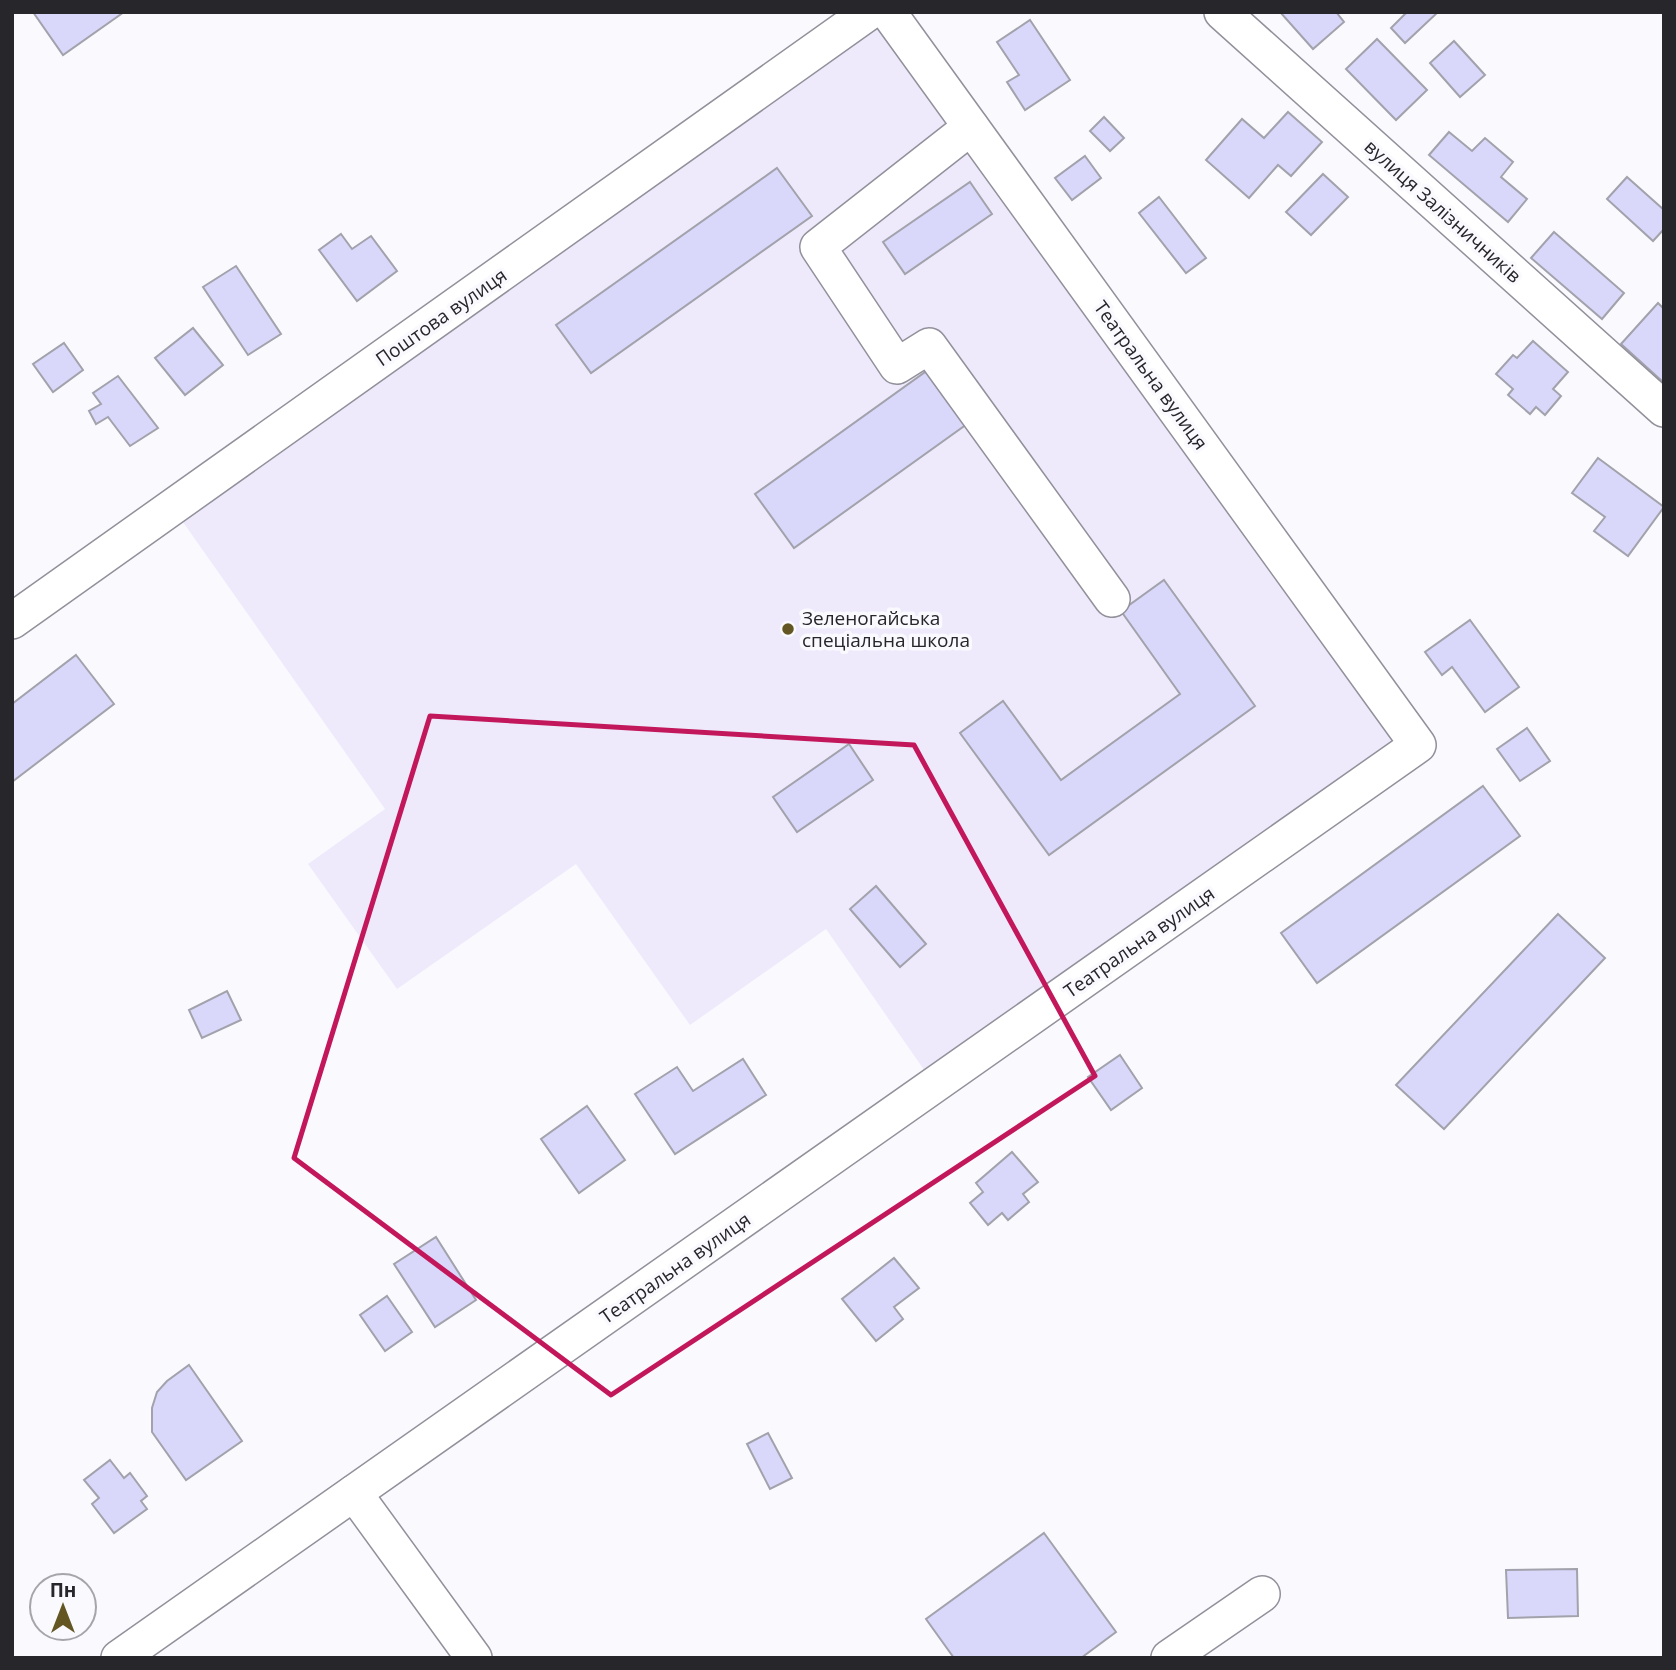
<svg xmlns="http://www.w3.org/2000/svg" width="1676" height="1670" viewBox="0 0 1676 1670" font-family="'Open Sans',sans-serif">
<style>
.built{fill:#eeeafc}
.building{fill:#d9d8fb;stroke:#a2a2ac;stroke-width:2}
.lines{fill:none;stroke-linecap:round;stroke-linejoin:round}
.minor-casing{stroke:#92909a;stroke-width:38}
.minor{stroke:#fff;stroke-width:35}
.marked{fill:none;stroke:#c2185b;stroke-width:5;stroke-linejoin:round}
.poi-dot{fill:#635623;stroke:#faf9fe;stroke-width:2.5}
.labels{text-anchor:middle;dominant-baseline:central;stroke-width:7;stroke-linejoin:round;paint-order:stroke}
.street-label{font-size:19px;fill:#27262a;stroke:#faf9fe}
.poi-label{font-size:19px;fill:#27262a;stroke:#faf9fe;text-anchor:start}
</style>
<rect width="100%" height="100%" fill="#faf9fe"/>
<path class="built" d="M881,17l518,726 -472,331 -101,-145 -136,96 -114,-161 -179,125 -89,-125 77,-55 -207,-294z"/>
<g class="building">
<path d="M33,12h91l-61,43z"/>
<path d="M1280,12h56l8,10 -31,27z"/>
<path d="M1407,12h31l-33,31 -14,-15z"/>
<path d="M1030,20l40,60 -45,30 -18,-28 12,-7 -22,-33z"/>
<path d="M1377,39l50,51 -31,30 -50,-51z"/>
<path d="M1454,41l31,34 -25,22 -30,-34z"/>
<path d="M1288,112l34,30 -31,34 -13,-11 -29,33 -43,-38 36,-41 22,19z"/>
<path d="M1104,117l20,21 -14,13 -20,-20z"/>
<path d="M1449,132l23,19 13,-13 28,24 -12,15 26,22 -19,23 -79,-67z"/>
<path d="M1085,156l16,22 -29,22 -17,-22z"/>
<path d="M777,168l35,48 -221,157 -35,-48z"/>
<path d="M1323,174l25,23 -37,38 -25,-23z"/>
<path d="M1627,177l37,33v19l-11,12 -46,-42z"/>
<path d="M970,182l22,32 -87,60 -22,-32z"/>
<path d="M1159,197l47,61 -20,15 -47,-60z"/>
<path d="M1554,232l70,61 -22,26 -71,-61z"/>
<path d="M341,234l11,15 19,-13 26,35 -40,30 -38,-51z"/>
<path d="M236,266l45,68 -33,21 -45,-68z"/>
<path d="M1658,303l6,6 -1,73 -42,-38z"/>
<path d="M193,328l30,37 -38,30 -30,-37z"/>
<path d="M1533,341l35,31 -15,17 8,7 -16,19 -9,-8 -6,7 -22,-19 5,-6 -17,-15 17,-19 4,3z"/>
<path d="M64,343l19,27 -30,22 -20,-28z"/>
<path d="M928,370l39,54 -173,124 -39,-54z"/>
<path d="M118,376l40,52 -28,18 -22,-29 -12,7 -7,-13 12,-7 -8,-11z"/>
<path d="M1598,458l66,49 -36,49 -34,-25 11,-14 -33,-24z"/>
<path d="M1164,580l91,126 -206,149 -89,-122 43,-32 58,79 119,-86 -59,-83z"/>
<path d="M1470,620l49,67 -34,25 -33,-45 -10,8 -17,-23z"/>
<path d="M76,655l38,49 -102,78v-78z"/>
<path d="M1527,728l23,33 -30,20 -23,-32z"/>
<path d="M849,744l24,36 -76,52 -24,-35z"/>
<path d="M1483,786l37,50 -203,147 -36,-50z"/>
<path d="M876,886l50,58 -26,23 -50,-58z"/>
<path d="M1558,914l47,44 -161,171 -48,-44z"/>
<path d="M227,991l14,29 -39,18 -13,-28z"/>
<path d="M1120,1055l22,33 -31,22 -23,-33z"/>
<path d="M743,1059l23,36 -91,59 -40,-60 42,-27 16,24z"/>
<path d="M587,1106l38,54 -46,33 -38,-54z"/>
<path d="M1012,1152l26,30 -15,12 6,8 -21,18 -6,-7 -14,12 -18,-22 13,-11 -7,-9z"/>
<path d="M436,1237l40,63 -41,27 -41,-63z"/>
<path d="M894,1258l25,30 -25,19 9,12 -27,22 -34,-42z"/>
<path d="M387,1296l25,36 -27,19 -25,-36z"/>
<path d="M189,1365l53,76 -56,39 -34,-48v-24l5,-16 10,-11z"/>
<path d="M768,1433l24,45 -22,11 -23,-45z"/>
<path d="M110,1460l14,18 6,-5 17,23 -6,5 6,8 -33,24 -22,-29 7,-6 -15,-18z"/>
<path d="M1044,1533l72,99 -35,26h-127l-28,-39z"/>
<path d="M1577,1569l1,47 -70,2 -2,-48z"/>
</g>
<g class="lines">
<g class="minor-casing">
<g id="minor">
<path d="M1222,12l442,397"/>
<path d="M971,127l-153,120 79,119 32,-20 183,253"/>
<path d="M12,621l857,-609"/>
<path d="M354,1493l120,165"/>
<path d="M119,1658l1299,-913 -530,-733"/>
<path d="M1169,1658l93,-64"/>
</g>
</g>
<use href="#minor" class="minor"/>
</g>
<path class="marked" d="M430,716l484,29 181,331 -484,319 -317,-237z"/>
<circle class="poi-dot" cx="788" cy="629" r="7"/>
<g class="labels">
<g class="street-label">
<text transform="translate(1443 211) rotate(42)">вулиця Залізничників</text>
<text transform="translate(441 317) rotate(-35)">Поштова вулиця</text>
<text transform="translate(1151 375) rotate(54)">Театральна вулиця</text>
<text transform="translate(1139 942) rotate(-35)">Театральна вулиця</text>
<text transform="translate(675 1268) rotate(-35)">Театральна вулиця</text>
</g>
<g class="poi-label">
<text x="802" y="618">Зеленогайська<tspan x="802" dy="22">спеціальна школа</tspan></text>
</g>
</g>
<rect width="1676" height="1670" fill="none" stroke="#27262a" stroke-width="28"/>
<g transform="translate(63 1607)"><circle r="33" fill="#faf9fe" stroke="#a6a5a9" stroke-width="2"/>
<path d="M0-5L12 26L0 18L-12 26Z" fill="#635623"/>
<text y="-10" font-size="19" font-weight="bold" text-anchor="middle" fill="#27262a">Пн</text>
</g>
</svg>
